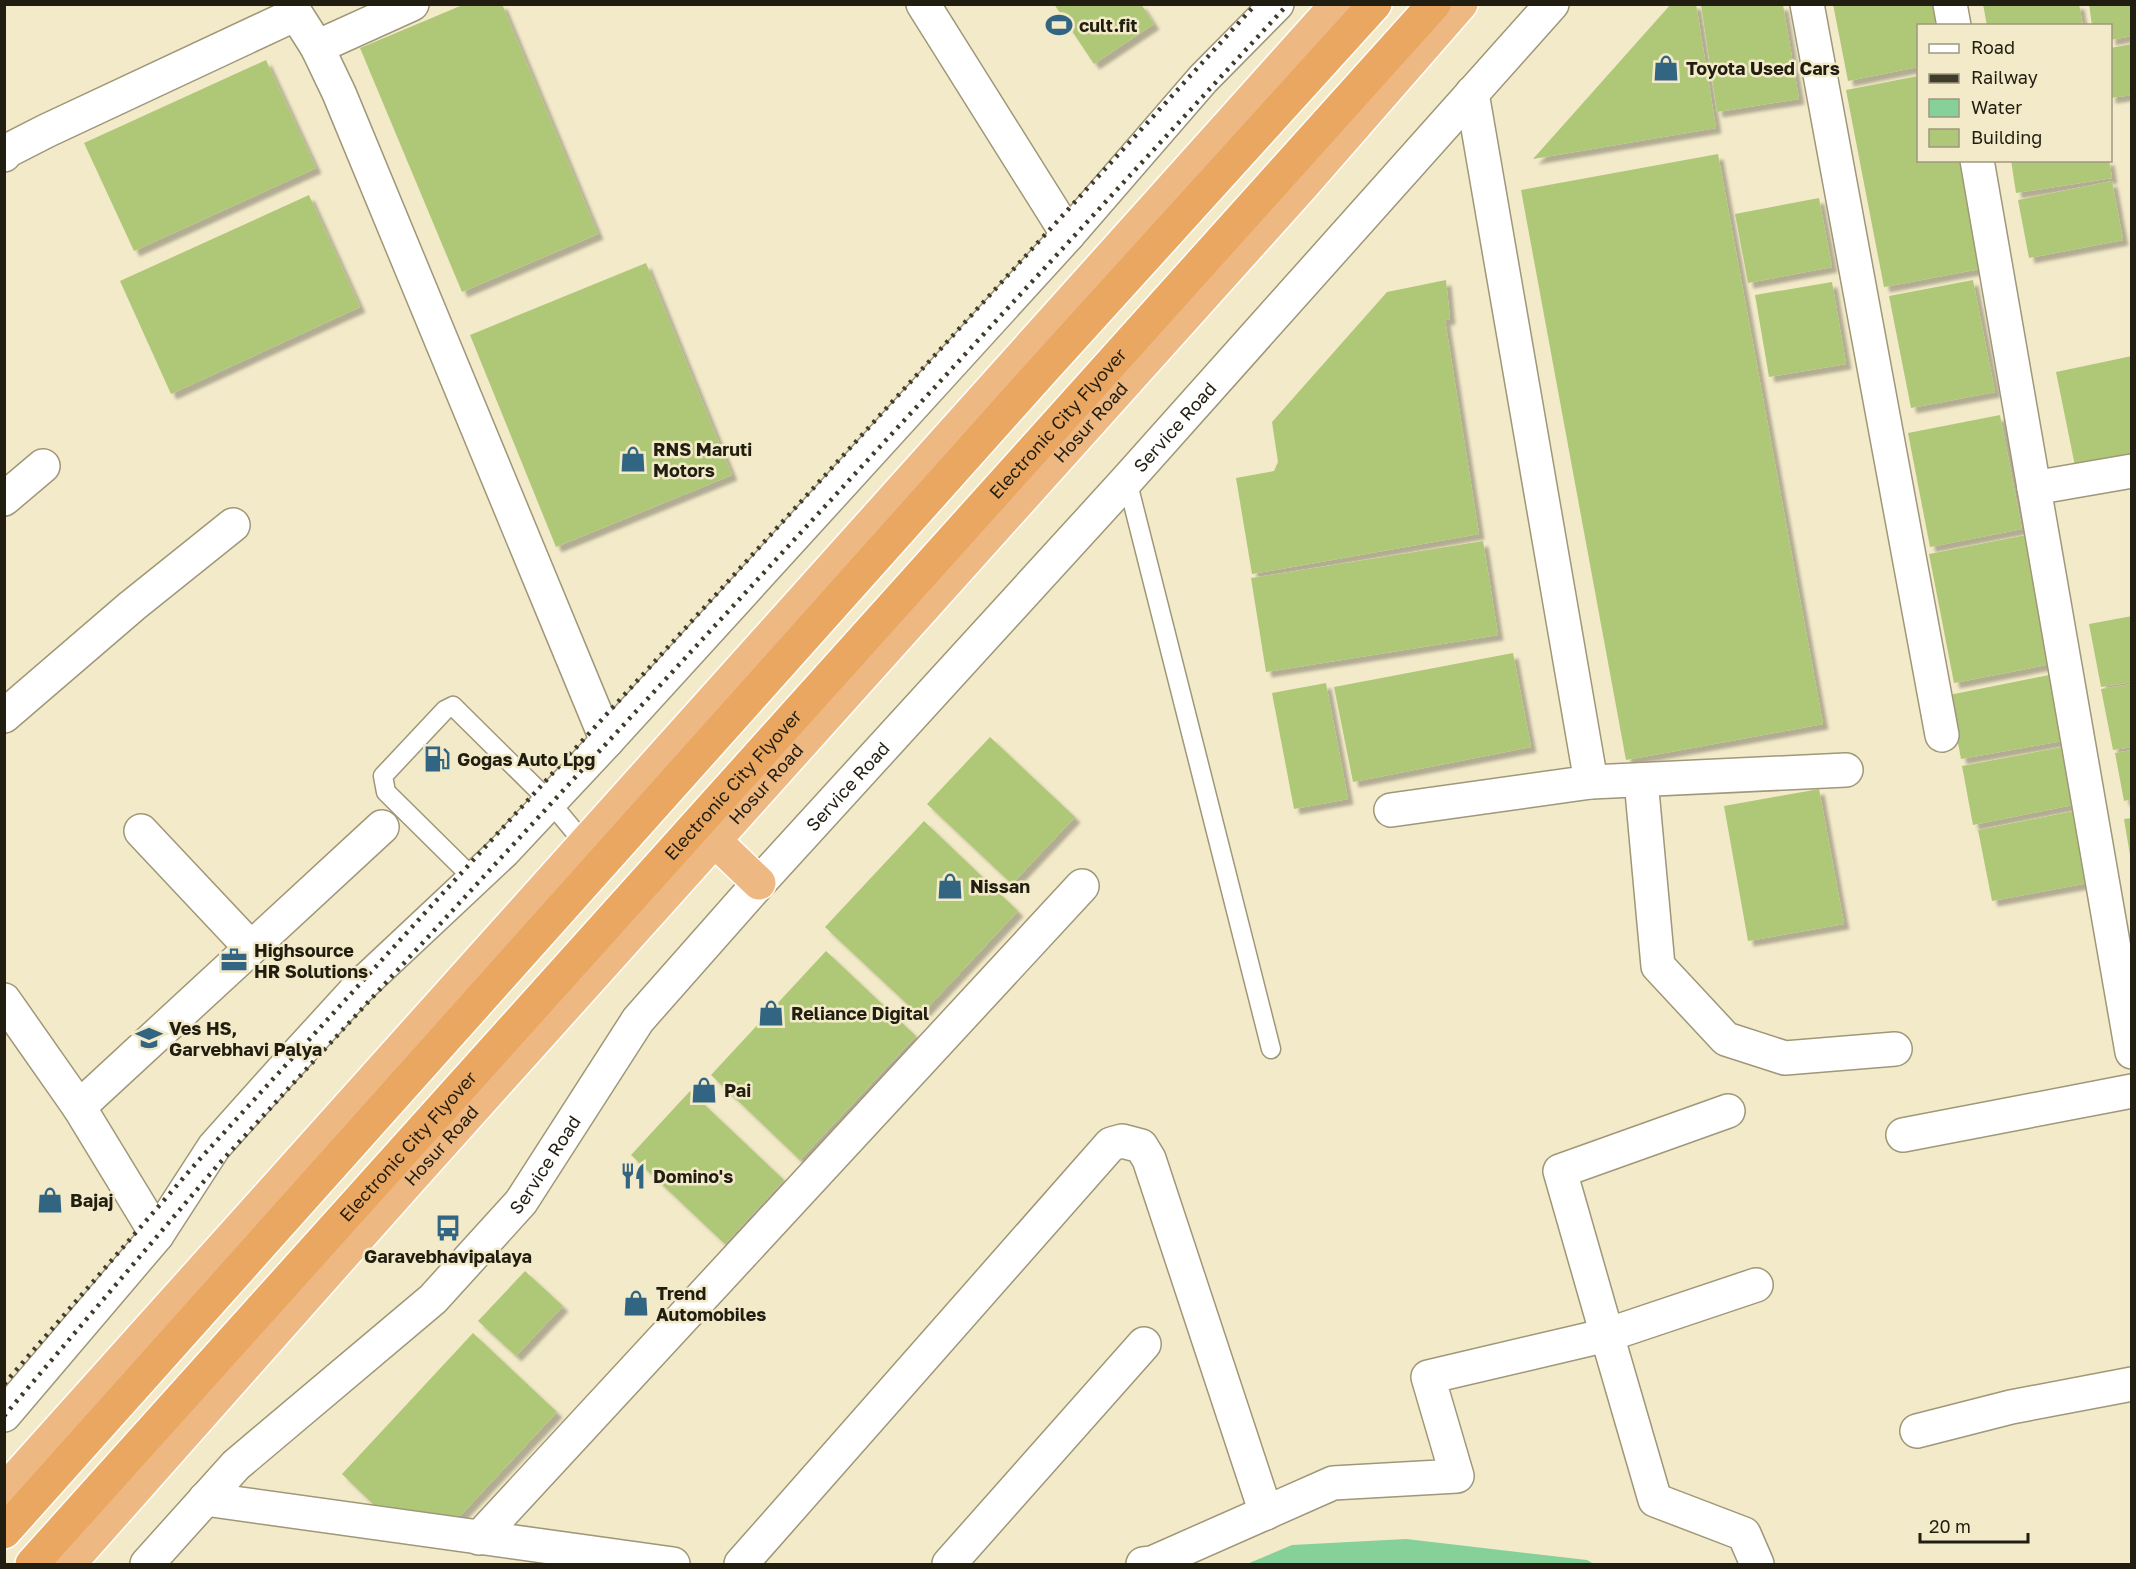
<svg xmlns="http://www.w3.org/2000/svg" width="2136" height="1569" viewBox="0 0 2136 1569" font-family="'Golos Text',sans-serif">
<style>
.water{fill:#86d099}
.building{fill:#afc878;filter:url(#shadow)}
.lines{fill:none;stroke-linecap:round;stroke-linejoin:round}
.service-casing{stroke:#9f9778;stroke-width:21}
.minor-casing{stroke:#9f9778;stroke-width:36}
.tertiary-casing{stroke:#9f9778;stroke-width:36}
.trunk-casing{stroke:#fff;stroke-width:36}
.motorway-casing{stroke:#fff;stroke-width:36}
.service{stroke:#fff;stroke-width:18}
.minor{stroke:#fff;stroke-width:33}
.tertiary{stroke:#fff;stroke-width:33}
.trunk{stroke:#eeb882;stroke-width:33}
.motorway{stroke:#e9a762;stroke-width:33}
.rail{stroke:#403c2c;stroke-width:4.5;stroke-dasharray:3 6;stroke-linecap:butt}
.labels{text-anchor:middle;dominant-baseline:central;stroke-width:5;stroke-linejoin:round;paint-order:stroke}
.poi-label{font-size:18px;font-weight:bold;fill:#211e11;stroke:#f3eac9;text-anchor:start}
.street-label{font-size:18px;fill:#211e11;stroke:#f3eac9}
</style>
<defs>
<filter id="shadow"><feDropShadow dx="5.5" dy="5.5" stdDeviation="1.5" flood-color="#0004"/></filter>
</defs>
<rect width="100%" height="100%" fill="#f3eac9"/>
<path class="water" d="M1406,1539l181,21 7,4h-347l45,-19z"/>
<g class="building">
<path d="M465,4h37l96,230 -136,58 -102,-244z"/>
<path d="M1054,4h87l13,20 -60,40z"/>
<path d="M1671,4h25l20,124 -183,31z"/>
<path d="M1833,4h103l4,22h-22v41l-70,14z"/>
<path d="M1983,4h96l4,22h-96z"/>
<path d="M2089,4h43v32l-22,4v-14h-18z"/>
<path d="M1701,5h82l16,94 -82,13z"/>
<path d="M2132,44v51l-22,3v-50z"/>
<path d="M266,60l50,108 -182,83 -50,-108z"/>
<path d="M1918,76v84h46l21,108 -101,19 -38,-197z"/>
<path d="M1718,154l105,570 -197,36 -105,-570z"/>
<path d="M2011,160h98l3,18 -96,15z"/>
<path d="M2112,181l11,59 -94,18 -11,-58z"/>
<path d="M309,195l51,112 -189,87 -51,-113z"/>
<path d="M1819,198l13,69 -84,16 -13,-69z"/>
<path d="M646,263l86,212 -176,72 -86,-212z"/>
<path d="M1446,280l4,39 -5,1 34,214 -227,40 -16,-96 38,-7 4,-9 -6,-40 115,-130z"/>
<path d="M1973,280l22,112 -84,16 -22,-112z"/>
<path d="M1832,282l14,82 -77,13 -14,-82z"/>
<path d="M2132,356v98l-57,12 -19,-94z"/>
<path d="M2000,415l22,114 -92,18 -22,-114z"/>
<path d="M2026,535l25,129 -97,19 -25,-129z"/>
<path d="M1483,541l15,94 -232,37 -15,-94z"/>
<path d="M2132,616v66l-31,5 -12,-63z"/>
<path d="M1513,653l18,94 -178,35 -19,-95z"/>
<path d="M2049,675l13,66 -101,18 -12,-64z"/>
<path d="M1326,683l22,116 -54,10 -22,-116z"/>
<path d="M2132,684v63l-19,3 -12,-61z"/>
<path d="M990,737l85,80 -63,67 -85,-80z"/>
<path d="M2062,747l11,58 -100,20 -11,-59z"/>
<path d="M2132,750v49l-8,2 -9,-48z"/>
<path d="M1819,789l25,135 -96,17 -24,-135z"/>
<path d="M2074,811l14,72 -96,18 -14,-71z"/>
<path d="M2132,818v37h-2l-6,-36z"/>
<path d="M924,821l94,90 -98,105 -95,-89z"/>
<path d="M826,951l90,85 -116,124 -89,-85z"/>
<path d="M690,1091l94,89 -59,64 -94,-89z"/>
<path d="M525,1271l38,35 -47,50 -38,-35z"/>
<path d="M473,1333l84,79 -97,104 -83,-8 -35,-34z"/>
</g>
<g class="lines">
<g class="service-casing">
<g id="service">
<path d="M1127,480l144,569"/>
<path d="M474,879l-88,-87 -3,-16 62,-66 8,-4 97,96 35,42"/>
</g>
</g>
<g class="minor-casing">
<g id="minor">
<path d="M923,4l145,231"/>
<path d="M1807,4l135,731"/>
<path d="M1950,4l4,22"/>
<path d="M317,47l95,-43"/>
<path d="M4,155l3,-4 39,-20 250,-117 21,33 22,46 268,648"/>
<path d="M1977,160l155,892"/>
<path d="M2034,488l98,-17"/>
<path d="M4,499l39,-33"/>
<path d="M4,716l128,-110 101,-81"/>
<path d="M1641,780l17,186 68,73 59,19 110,-9"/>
<path d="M1591,782l255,-12"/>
<path d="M1391,810l200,-28 -119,-689"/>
<path d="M141,831l110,117"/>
<path d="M4,1000l75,107 78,128"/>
<path d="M79,1107l303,-280"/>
<path d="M1728,1111l-168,60 47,164 149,-50"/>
<path d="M1903,1135l229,-44"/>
<path d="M1917,1431l94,-24 121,-23"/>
<path d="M205,1499l468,65"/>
<path d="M479,1538l603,-652"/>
<path d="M741,1564l370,-420 11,-3 19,5 8,13 117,354"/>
<path d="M949,1564l195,-220"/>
<path d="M1143,1564l9,-1 181,-80 124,-7 -29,-99 179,-42 48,165 89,34 13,30"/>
</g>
</g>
<g class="tertiary-casing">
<g id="tertiary">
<path d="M4,1415l153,-180 57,-88 68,-76 76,-83 146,-137 103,-110 461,-506 135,-156 74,-75"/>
<path id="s1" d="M147,1564l89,-99 197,-166 88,-97 117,-182 121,-137 368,-403 425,-476"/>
</g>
</g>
<g class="trunk-casing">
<g id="trunk">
<path d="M714,840l45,43"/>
<path d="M4,1491l1333,-1487"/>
<path id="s2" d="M69,1564l337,-380 897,-999 158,-181"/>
</g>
</g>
<g class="motorway-casing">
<g id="motorway">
<path d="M4,1532l1038,-1161 333,-367"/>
<path id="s3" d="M32,1564l1402,-1560"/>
</g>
</g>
<use href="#service" class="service"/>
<use href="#minor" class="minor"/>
<use href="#tertiary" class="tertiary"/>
<use href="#trunk" class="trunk"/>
<use href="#motorway" class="motorway"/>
<g class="rail">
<path d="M4,1384l195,-224 1057,-1156"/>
<path d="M4,1416l213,-250 1071,-1162"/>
</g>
</g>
<defs>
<g id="stadium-bare" transform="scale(2.07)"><path d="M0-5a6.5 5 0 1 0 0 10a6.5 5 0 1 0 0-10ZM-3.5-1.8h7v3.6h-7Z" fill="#326582" stroke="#f3eac9" stroke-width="2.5" paint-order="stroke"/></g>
<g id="shop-bare" transform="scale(2.07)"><path d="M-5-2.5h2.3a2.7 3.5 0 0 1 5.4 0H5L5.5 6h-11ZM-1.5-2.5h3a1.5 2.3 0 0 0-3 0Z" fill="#326582" stroke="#f3eac9" stroke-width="2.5" paint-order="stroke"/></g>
<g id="fuel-bare" transform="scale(2.07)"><path d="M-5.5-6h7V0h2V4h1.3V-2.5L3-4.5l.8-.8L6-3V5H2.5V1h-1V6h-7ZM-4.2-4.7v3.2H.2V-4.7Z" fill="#326582" stroke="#f3eac9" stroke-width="2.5" paint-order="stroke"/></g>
<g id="office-bare" transform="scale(2.07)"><path d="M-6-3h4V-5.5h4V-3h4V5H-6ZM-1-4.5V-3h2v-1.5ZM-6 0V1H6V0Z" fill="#326582" stroke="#f3eac9" stroke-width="2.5" paint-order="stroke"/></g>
<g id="school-bare" transform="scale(2.07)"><path d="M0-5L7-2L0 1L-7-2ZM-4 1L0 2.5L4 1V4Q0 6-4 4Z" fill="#326582" stroke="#f3eac9" stroke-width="2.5" paint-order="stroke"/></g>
<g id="restaurant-bare" transform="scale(2.07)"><path d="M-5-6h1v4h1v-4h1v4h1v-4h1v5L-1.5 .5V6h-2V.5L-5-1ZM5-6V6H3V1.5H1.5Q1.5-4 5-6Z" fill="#326582" stroke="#f3eac9" stroke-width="2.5" paint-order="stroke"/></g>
<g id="bus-bare" transform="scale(2.07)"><path d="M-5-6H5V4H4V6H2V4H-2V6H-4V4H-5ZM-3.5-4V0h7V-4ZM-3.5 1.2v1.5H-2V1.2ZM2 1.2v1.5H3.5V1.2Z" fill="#326582" stroke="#f3eac9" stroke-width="2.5" paint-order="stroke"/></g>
</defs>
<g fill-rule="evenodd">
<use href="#stadium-bare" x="1059" y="25"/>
<use href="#shop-bare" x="1666" y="68"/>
<use href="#shop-bare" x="633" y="459"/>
<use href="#fuel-bare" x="437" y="759"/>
<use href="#shop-bare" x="950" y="886"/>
<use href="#office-bare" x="234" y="960"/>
<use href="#shop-bare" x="771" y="1013"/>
<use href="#school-bare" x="149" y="1038"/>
<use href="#shop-bare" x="704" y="1090"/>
<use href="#restaurant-bare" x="633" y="1176"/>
<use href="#shop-bare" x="50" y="1200"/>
<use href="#bus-bare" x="448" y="1228"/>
<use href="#shop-bare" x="636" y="1303"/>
</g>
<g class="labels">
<g class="poi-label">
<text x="1079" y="25">cult.fit</text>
<text x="1686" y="68">Toyota Used Cars</text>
<text x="653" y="449">RNS Maruti<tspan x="653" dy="21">Motors</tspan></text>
<text x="457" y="759">Gogas Auto Lpg</text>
<text x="970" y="886">Nissan</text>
<text x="254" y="950">Highsource<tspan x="254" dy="21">HR Solutions</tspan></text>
<text x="791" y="1013">Reliance Digital</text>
<text x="169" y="1028">Ves HS,<tspan x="169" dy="21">Garvebhavi Palya</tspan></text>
<text x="724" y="1090">Pai</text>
<text x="653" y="1176">Domino's</text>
<text x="70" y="1200">Bajaj</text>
<text x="448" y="1256" text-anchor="middle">Garavebhavipalaya</text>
<text x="656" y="1293">Trend<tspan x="656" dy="21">Automobiles</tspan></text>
</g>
<g class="street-label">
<text stroke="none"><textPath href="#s2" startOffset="1532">Hosur Road</textPath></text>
<text stroke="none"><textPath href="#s3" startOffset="1534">Electronic City Flyover</textPath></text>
<text stroke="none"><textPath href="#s1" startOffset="1538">Service Road</textPath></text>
<text stroke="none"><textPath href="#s3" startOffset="1048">Electronic City Flyover</textPath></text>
<text stroke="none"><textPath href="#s2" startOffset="1046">Hosur Road</textPath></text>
<text stroke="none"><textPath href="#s1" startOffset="1052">Service Road</textPath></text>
<text stroke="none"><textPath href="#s3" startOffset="562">Electronic City Flyover</textPath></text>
<text stroke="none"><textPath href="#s2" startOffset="560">Hosur Road</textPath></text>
<text stroke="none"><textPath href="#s1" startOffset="566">Service Road</textPath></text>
</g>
</g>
<rect width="2136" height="1569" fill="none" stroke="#211e11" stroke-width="12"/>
<rect x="1917" y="24" width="195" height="138" fill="#f3eac9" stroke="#9f987f" stroke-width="1.5"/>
<rect x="1929" y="44" width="30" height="9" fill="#ffffff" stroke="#9f987f" stroke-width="1.5"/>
<text x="1971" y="54" font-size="18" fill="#211e11">Road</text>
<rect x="1929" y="74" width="30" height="9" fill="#403c2c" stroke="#9f987f" stroke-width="1.5"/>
<text x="1971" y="84" font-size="18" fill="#211e11">Railway</text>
<rect x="1929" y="99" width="30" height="18" fill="#86d099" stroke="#9f987f" stroke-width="1.5"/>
<text x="1971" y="114" font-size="18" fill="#211e11">Water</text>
<rect x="1929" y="129" width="30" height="18" fill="#afc878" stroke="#9f987f" stroke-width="1.5"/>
<text x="1971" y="144" font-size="18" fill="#211e11">Building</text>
<path d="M1920 1533v9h108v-9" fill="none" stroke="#211e11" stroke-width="3"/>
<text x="1929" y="1533" font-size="18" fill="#211e11" stroke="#f3eac9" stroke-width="4.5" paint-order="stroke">20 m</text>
</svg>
